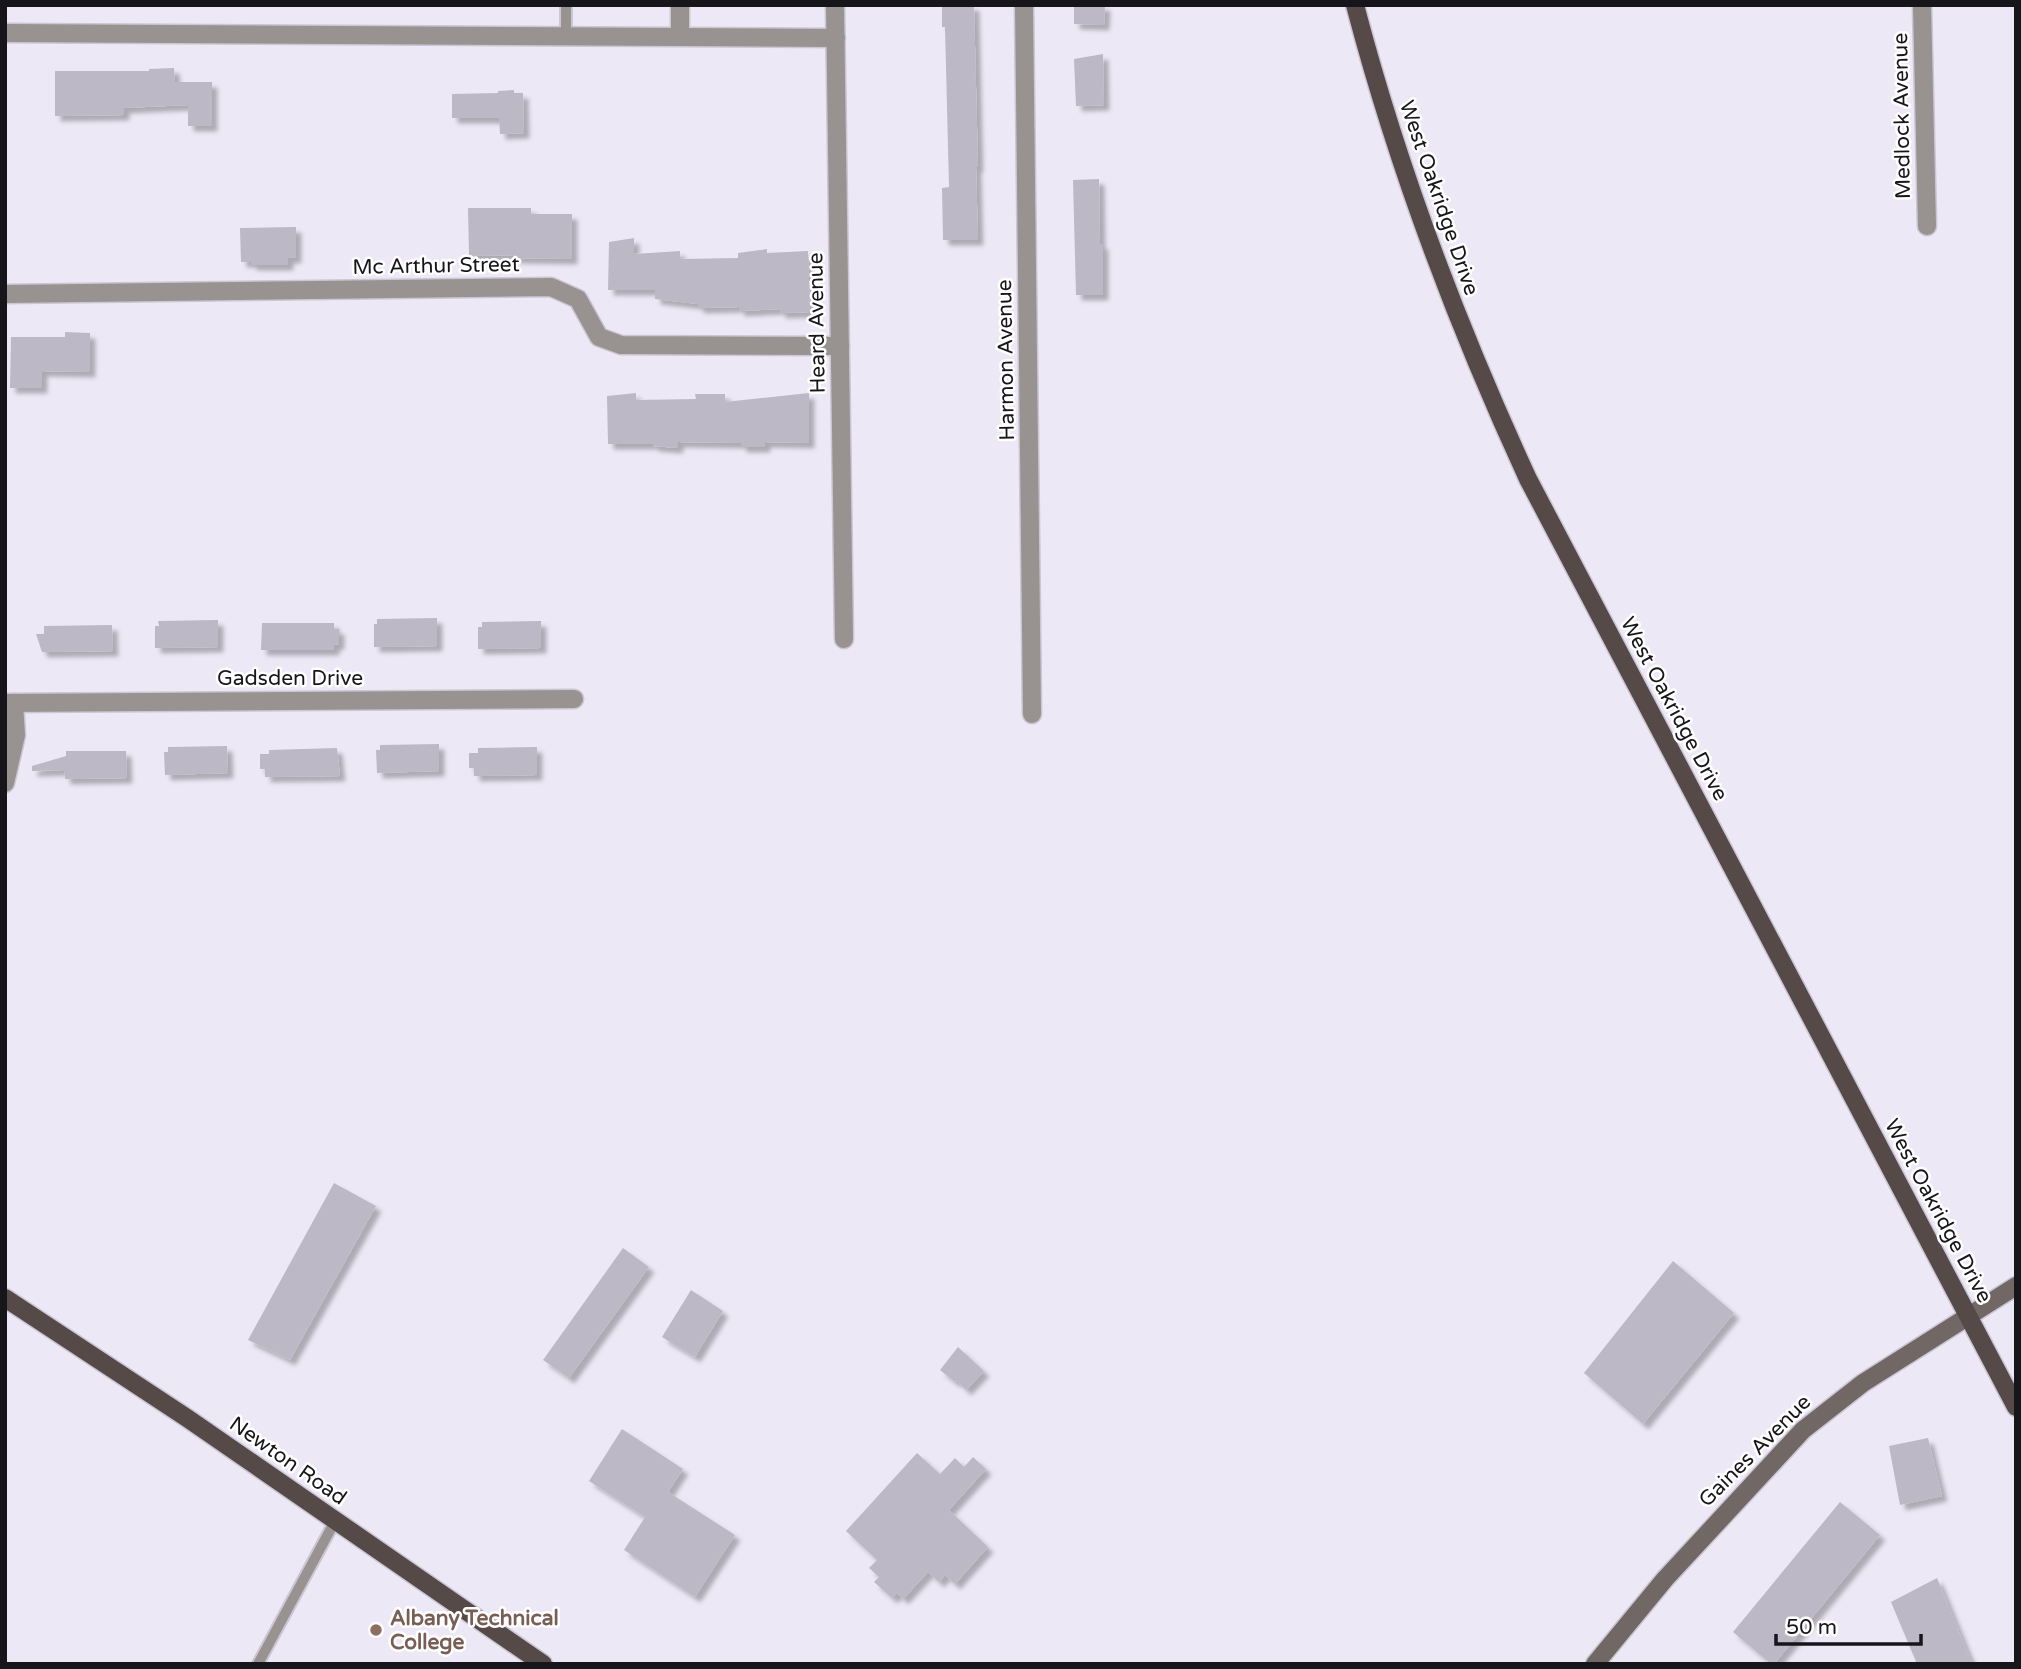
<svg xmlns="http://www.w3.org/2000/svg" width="2021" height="1669" viewBox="0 0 2021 1669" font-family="'Varela Round',sans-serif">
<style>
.building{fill:#bdb8c5;filter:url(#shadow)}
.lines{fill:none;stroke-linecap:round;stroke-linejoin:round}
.lane-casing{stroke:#cbc6d3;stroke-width:14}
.street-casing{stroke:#cbc6d3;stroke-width:21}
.secondary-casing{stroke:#cbc6d3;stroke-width:21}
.primary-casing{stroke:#cbc6d3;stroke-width:21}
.lane{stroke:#989290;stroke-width:10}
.street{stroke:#989290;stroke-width:18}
.secondary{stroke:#716765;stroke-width:18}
.primary{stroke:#554a47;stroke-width:18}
.education-dot{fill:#8d6e63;stroke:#fff;stroke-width:2.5}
.labels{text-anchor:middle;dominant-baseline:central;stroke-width:5;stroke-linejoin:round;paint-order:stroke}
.street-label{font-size:21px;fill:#161519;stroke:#fff}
.education-label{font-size:21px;font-weight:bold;fill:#785e54;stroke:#fff;text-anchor:start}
</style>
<defs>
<filter id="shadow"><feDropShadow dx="5.5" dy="5.5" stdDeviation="2" flood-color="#0004"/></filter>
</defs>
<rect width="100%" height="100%" fill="#ede8f6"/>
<g class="building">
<path d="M942,5h32l4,162h-2l2,73h-35l-1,-52 7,-1 -4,-160h-3z"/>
<path d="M1074,5h31l-1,20 -30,-1z"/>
<path d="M1103,54l1,51 -28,1 -2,-47z"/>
<path d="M174,68l1,14h37v44h-24v-21l-64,3v7l-69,1v-45h94v-2z"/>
<path d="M514,90v3h9l1,40 -24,1 -1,-16h-47v-24l46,-1v-2z"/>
<path d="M1099,179l1,65h3v51h-27l-3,-115z"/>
<path d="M468,208h63v6h41v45l-58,-1 1,-3 -46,1z"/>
<path d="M296,227v31h-8v7h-37v-3h-10l-1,-34z"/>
<path d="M634,238v16l46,-3v8l58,-1v-5l29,-4v4l41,-2 2,61 -30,1v-4l-41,2v-4l-41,1v-4l-43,-5v-9h-47l1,-48z"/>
<path d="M65,332l25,1v39l-48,-1v17h-32l1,-51h54z"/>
<path d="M636,393v7l60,-1 -1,-5h30v8l84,-9v50l-44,-1v5h-24v-4l-63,-1v6l-25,-2v-2h-45l-1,-48z"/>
<path d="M437,618v28l-63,1v-23h3v-5z"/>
<path d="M218,620v27l-63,1v-22h4l-1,-5z"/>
<path d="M541,621v27l-63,1v-22h4v-5z"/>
<path d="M262,623h72v6h5v15l-5,1v5h-73z"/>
<path d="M112,625l1,26 -71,1 -6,-18h8v-8z"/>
<path d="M439,744v27l-62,2 -1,-23h4v-5z"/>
<path d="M227,746l1,27 -63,2 -1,-23h4v-5z"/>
<path d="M537,747v28l-63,1v-8h-5v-15h9v-5z"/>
<path d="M337,748l3,28 -75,1v-8h-5v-15h9v-4z"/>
<path d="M66,751h60l1,27 -62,1 -1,-9 -32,1v-5l34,-10z"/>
<path d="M334,1183l42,23 -86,154 -42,-20z"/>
<path d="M623,1248l26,19 -80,111 -26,-18z"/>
<path d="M1673,1261l61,52 -91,111 -59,-51z"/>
<path d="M691,1290l32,21 -28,46 -33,-20z"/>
<path d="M958,1347l26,24 -18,19 -10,-10 -1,2 -15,-12z"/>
<path d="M622,1429l61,40 -15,23 67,43 -40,62 -71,-47 21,-33 -56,-36z"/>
<path d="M1928,1438l14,58 -42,9 -11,-59z"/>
<path d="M917,1453l23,21 15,-16 9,9 9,-10 13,12 -37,41 39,37 -33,37 -10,-9 -6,7 -11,-10 -25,27 -6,-6 -5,5 -18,-16 5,-5 -10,-9 8,-8 -31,-29z"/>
<path d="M1840,1502l40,33 -106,129h-3l-38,-32z"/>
<path d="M1937,1578l35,86h-55l-26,-62z"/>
</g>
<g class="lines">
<g class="lane-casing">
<g id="lane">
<path d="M566,5v31"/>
<path d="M258,1664l77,-143"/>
</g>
</g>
<g class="street-casing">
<g id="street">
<path d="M680,5v31"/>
<path d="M835,5l9,634"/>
<path d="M1024,5l8,709"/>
<path d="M1922,5l5,221"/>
<path d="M5,33l831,5"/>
<path d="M5,294l546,-7 27,12 21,38 22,8 219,1"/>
<path d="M5,703l569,-4"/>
<path d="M5,783l11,-48 -2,-32"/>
</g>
</g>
<g class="secondary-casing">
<path id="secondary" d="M1595,1664l70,-85 138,-149 60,-47 153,-97"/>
</g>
<g class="primary-casing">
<g id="primary">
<path d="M1355,5c43,164 102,320 173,474l488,928"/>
<path d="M5,1298l182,120 356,246"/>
</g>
</g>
<use href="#lane" class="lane"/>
<use href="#street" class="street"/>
<use href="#secondary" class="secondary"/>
<use href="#primary" class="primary"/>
</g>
<circle class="education-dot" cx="376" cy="1630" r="7"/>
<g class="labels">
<g class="street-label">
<text transform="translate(1902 116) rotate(-91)">Medlock Avenue</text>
<text transform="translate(1439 198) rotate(71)">West Oakridge Drive</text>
<text transform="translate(436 266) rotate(-1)">Mc Arthur Street</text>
<text transform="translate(817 323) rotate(-91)">Heard Avenue</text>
<text transform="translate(1006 360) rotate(-91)">Harmon Avenue</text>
<text x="290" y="678">Gadsden Drive</text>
<text transform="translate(1674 709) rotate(62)">West Oakridge Drive</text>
<text transform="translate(1938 1211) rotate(62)">West Oakridge Drive</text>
<text transform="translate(1755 1451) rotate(-45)">Gaines Avenue</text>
<text transform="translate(288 1461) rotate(35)">Newton Road</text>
</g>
<g class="education-label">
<text x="390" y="1618">Albany Technical<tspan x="390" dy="24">College</tspan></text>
</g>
</g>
<rect width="2021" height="1669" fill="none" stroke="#161519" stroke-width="14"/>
<path d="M1776 1634v10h145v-10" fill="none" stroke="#161519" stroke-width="3.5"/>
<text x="1786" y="1634" font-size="21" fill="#161519" stroke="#ffffff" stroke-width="5" paint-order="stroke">50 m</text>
</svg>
